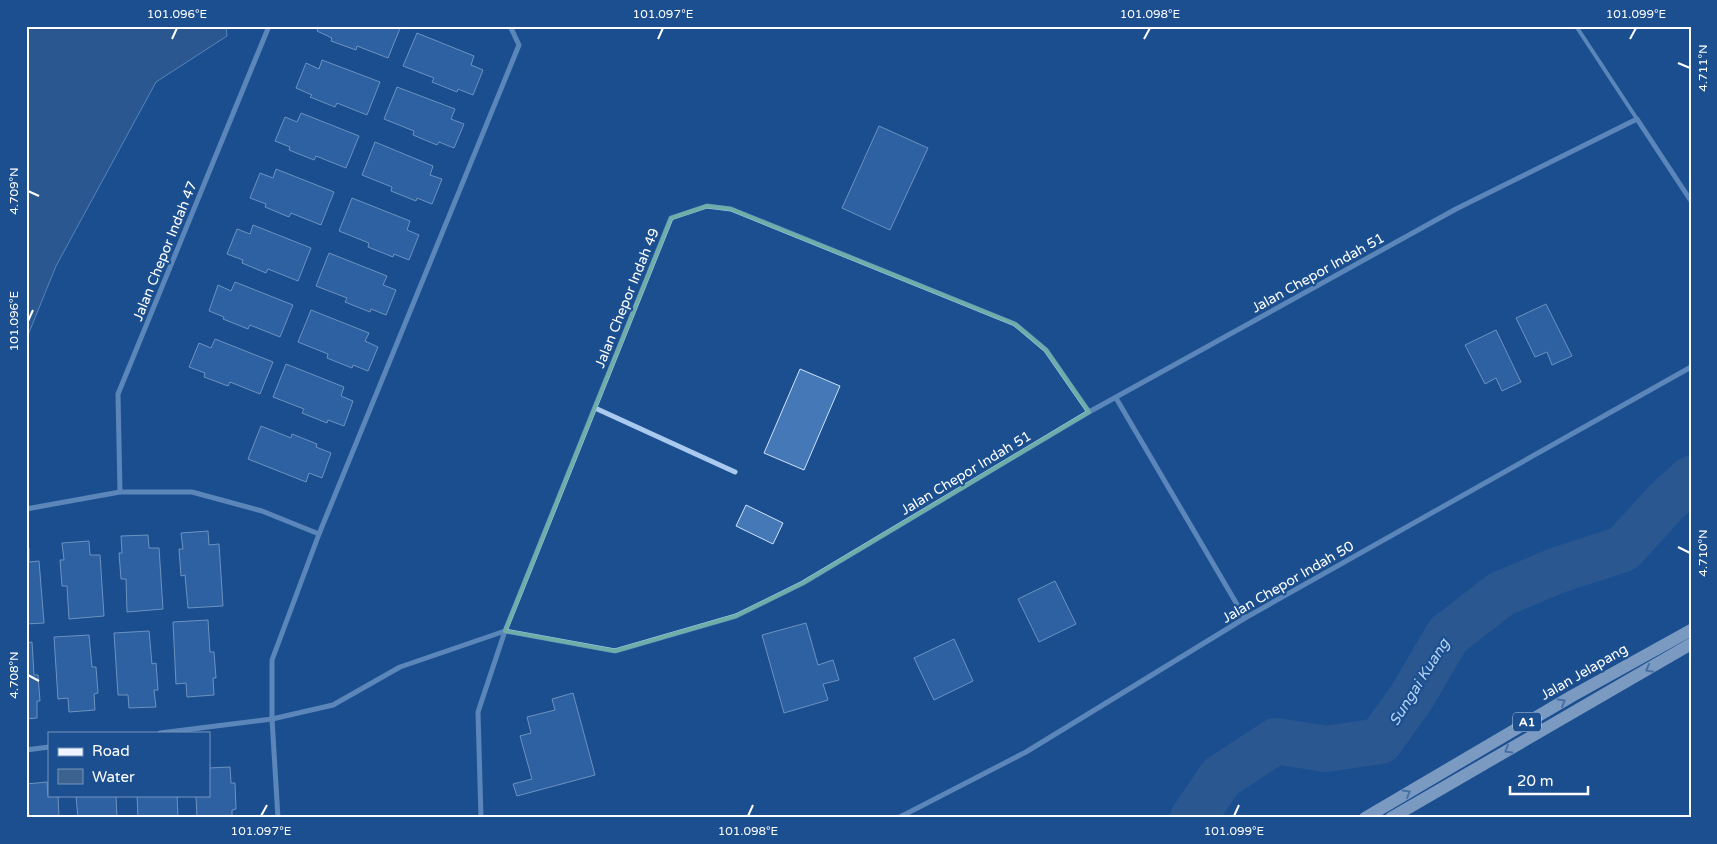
<svg xmlns="http://www.w3.org/2000/svg" width="1717" height="844" viewBox="0 0 1717 844" font-family="'Varela Round',sans-serif">
<style>
.water{fill:#3c6290;stroke:#9cc4f0}
.lines{fill:none;stroke-linecap:round;stroke-linejoin:round}
.river{stroke:#3c6290;stroke-width:46}
.building{fill:#4478b7;stroke:#cfe3fa}
.lane{stroke:#a9c9ee;stroke-width:4}
.street{stroke:#a9c9ee;stroke-width:5}
.primary{stroke:#f0f6ff;stroke-width:12}
.oneway{stroke:#7b9ac1}
.marked{fill:none;stroke:#6fada8;stroke-width:4;stroke-linejoin:round}
.ticks{fill:none;stroke:#fff;stroke-width:2}
.labels{text-anchor:middle;dominant-baseline:central;stroke-width:4.5;stroke-linejoin:round;paint-order:stroke}
.shield{fill:#1b4f8f;stroke:#bbcadd;stroke-width:1}
.shield-label{font-size:12px;font-weight:bold;fill:#fff}
.street-label{font-size:14px;fill:#fff;stroke:#1b4f8f}
.water-label{font-size:15px;font-style:italic;fill:#b5d3f5;stroke:#1b4f8f}
.neatline{fill:none;stroke:#fff;stroke-width:2}
.ticks-label{font-size:12px;text-anchor:middle;fill:#fff}
</style>
<rect width="100%" height="100%" fill="#1b4f8f"/>
<path class="water" d="M26,26h200l1,10 -71,46 -100,184 -30,74z"/>
<g class="lines">
<path class="river" d="M1193,818l28,-41 55,-36 50,8 54,-8 31,-43 37,-63 53,-41 57,-24 65,-21 43,-47 25,-23"/>
</g>
<g class="building">
<path d="M319,26h82l-13,32 -31,-12 -1,4 -25,-9 1,-3 -15,-7z"/>
<path d="M417,33l57,23 -3,9 12,5 -10,25 -15,-6 -1,3 -25,-10 2,-4 -31,-12z"/>
<path d="M322,60l58,22 -13,33 -30,-12 -2,4 -25,-10 2,-2 -16,-7 10,-25 13,6z"/>
<path d="M397,87l58,22 -4,10 13,5 -10,24 -15,-6 -2,3 -24,-10 1,-4 -30,-12z"/>
<path d="M301,113l58,23 -13,32 -30,-12 -2,4 -25,-10 1,-3 -15,-6 10,-24 12,5z"/>
<path d="M879,126l49,22 -38,82 -48,-22z"/>
<path d="M375,142l58,24 -3,9 12,4 -10,25 -15,-6 -1,3 -25,-10 1,-4 -30,-12z"/>
<path d="M276,169l58,23 -13,33 -30,-12 -2,4 -24,-10 1,-3 -16,-6 10,-25 13,5z"/>
<path d="M352,198l58,23 -3,9 12,5 -10,25 -15,-6 -1,3 -25,-10 1,-4 -30,-12z"/>
<path d="M253,225l58,23 -13,33 -30,-12 -2,4 -24,-10 1,-3 -16,-6 10,-25 13,5z"/>
<path d="M329,253l58,23 -4,9 13,5 -10,25 -15,-6 -1,3 -25,-10 2,-4 -31,-12z"/>
<path d="M235,282l58,23 -13,32 -30,-12 -2,4 -25,-10 1,-2 -15,-6 9,-26 13,6z"/>
<path d="M1546,304l26,52 -20,9 -5,-13 -12,5 -19,-39z"/>
<path d="M311,310l58,23 -4,8 13,6 -10,24 -15,-6 -1,3 -25,-10 1,-4 -30,-12z"/>
<path d="M1496,330l25,52 -19,9 -6,-13 -11,6 -20,-39z"/>
<path d="M215,339l58,23 -13,32 -30,-12 -2,4 -24,-9 1,-4 -16,-6 10,-24 12,5z"/>
<path d="M286,364l58,23 -3,9 12,5 -9,25 -16,-6 -1,3 -25,-10 2,-4 -31,-12z"/>
<path d="M800,369l40,17 -36,84 -40,-17z"/>
<path d="M261,426l30,12 1,-4 25,10 -1,3 15,6 -9,25 -13,-5 -3,9 -58,-23z"/>
<path d="M746,505l37,18 -10,21 -37,-18z"/>
<path d="M208,531l1,14 10,-1 4,62 -35,2 -3,-33 -4,1 -2,-27h4l-2,-16z"/>
<path d="M148,535l1,13h10l4,61 -36,3 -1,-33h-5l-2,-26h3l-1,-17z"/>
<path d="M89,541l1,14h10l4,61 -35,3 -2,-33h-5l-2,-26h4l-2,-17z"/>
<path d="M26,548h3v14l10,-1 5,62 -18,1z"/>
<path d="M1055,581l21,43 -37,18 -21,-43z"/>
<path d="M208,620l2,32h4l2,26h-3l1,17 -27,2 -1,-14 -10,1 -3,-62z"/>
<path d="M806,623l12,42 15,-5 6,20 -16,4 5,16 -44,13 -22,-78z"/>
<path d="M149,631l3,33 4,-1 2,27h-4l2,17 -27,1 -1,-13h-10l-4,-62z"/>
<path d="M89,635l3,32h4l2,26 -4,1 1,16 -26,2 -1,-14 -10,1 -4,-62z"/>
<path d="M954,639l19,42 -39,19 -20,-42z"/>
<path d="M32,642l2,33h4l2,26h-3v17l-11,1v-76z"/>
<path d="M573,693l22,82 -78,21 -4,-12 19,-5 -12,-43 11,-3 -4,-16 28,-7 -3,-11z"/>
<path d="M230,767l1,16h4l1,26 -4,1v8h-35l-1,-23h13v-27z"/>
<path d="M47,782l1,14 10,-1 1,23h-33v-34z"/>
<path d="M79,795h37l1,23h-39l-2,-22z"/>
<path d="M137,795h40l1,23h-40z"/>
</g>
<g class="lines">
<path class="lane" d="M1576,26l61,93"/>
<g class="street">
<path d="M1116,398l129,220"/>
<path d="M595,408l140,64"/>
<path d="M120,492l-2,-98 151,-368"/>
<path d="M26,509l94,-17h72l70,19 57,23"/>
<path d="M160,733l112,-14 61,-14 67,-38 105,-36 110,20 121,-35 67,-33 286,-171 367,-203 181,-90 54,82"/>
<path d="M26,750l23,-3"/>
<path d="M278,818l-6,-99v-59l47,-126 200,-489 -9,-19"/>
<path d="M481,818l-3,-106 27,-81 166,-413 36,-12 24,3 284,115 31,26 43,62"/>
<path d="M898,818l128,-66 219,-134 446,-251"/>
</g>
<g class="primary">
<path d="M1365,818l207,-122 119,-66"/>
<path d="M1391,818l300,-174"/>
</g>
</g>
<defs><path id="oneway-chevron" d="M-2-3.5L2.5 0L-2 3.5" fill="none" stroke-width="1.6" stroke-linecap="round" stroke-linejoin="round" transform="scale(1.25)"/></defs>
<g class="oneway">
<use href="#oneway-chevron" transform="translate(1649 669) rotate(152)"/>
<use href="#oneway-chevron" transform="translate(1562 702) rotate(-30)"/>
<use href="#oneway-chevron" transform="translate(1508 750) rotate(150)"/>
<use href="#oneway-chevron" transform="translate(1407 793) rotate(-30)"/>
</g>
<path d="M0 0H1717V844H0ZM707,206l24,3 284,115 31,26 43,62 -286,171 -67,33 -121,35 -110,-20 166,-413z" fill="#1b4f8f" fill-opacity=".55" fill-rule="evenodd"/>
<path class="marked" d="M707,206l24,3 284,115 31,26 43,62 -286,171 -67,33 -121,35 -110,-20 166,-413z"/>
<path class="ticks" d="M172,39l5,-11M658,39l5,-11M1144,39l6,-11M1630,39l6,-11M1678,63l12,5M28,191l11,5M28,321l5,-11M1678,547l12,6M28,675l11,6M261,816l6,-11M748,816l5,-11M1234,816l5,-11"/>
<g class="labels">
<rect class="shield" x="1513" y="712.5" width="28" height="19" rx="4"/>
<g class="shield-label">
<text x="1527" y="722">A1</text>
</g>
<g class="street-label">
<text transform="translate(165 251) rotate(-68)">Jalan Chepor Indah 47</text>
<text transform="translate(1318 273) rotate(-29)">Jalan Chepor Indah 51</text>
<text transform="translate(627 298) rotate(-68)">Jalan Chepor Indah 49</text>
<text transform="translate(966 473) rotate(-31)">Jalan Chepor Indah 51</text>
<text transform="translate(1288 582) rotate(-30)">Jalan Chepor Indah 50</text>
<text transform="translate(1584 672) rotate(-30)">Jalan Jelapang</text>
</g>
<g class="water-label">
<text transform="translate(1419 682) rotate(-58)">Sungai Kuang</text>
</g>
</g>
<rect width="1717" height="844" fill="none" stroke="#1b4f8f" stroke-width="55"/>
<rect x="48" y="732" width="162" height="65" fill="#1b4f8f" stroke="#7695bc"/>
<rect x="58" y="748" width="25" height="8" fill="#f0f6ff" stroke="#7695bc"/>
<text x="92" y="756" font-size="15" fill="#ffffff">Road</text>
<rect x="58" y="769" width="25" height="15" fill="#3c6290" stroke="#7695bc"/>
<text x="92" y="782" font-size="15" fill="#ffffff">Water</text>
<path d="M1510 786v8h78v-8" fill="none" stroke="#ffffff" stroke-width="2.5"/>
<text x="1517" y="786" font-size="15" fill="#ffffff" stroke="#1b4f8f" stroke-width="4" paint-order="stroke">20 m</text>
<rect x="28" y="28" width="1662" height="788" class="neatline"/>
<g class="ticks-label">
<text x="177" y="18">101.096°E</text>
<text x="663" y="18">101.097°E</text>
<text x="1150" y="18">101.098°E</text>
<text x="1636" y="18">101.099°E</text>
<text transform="translate(1703 68) rotate(-90)" y="4">4.711°N</text>
<text transform="translate(14 191) rotate(-90)" y="4">4.709°N</text>
<text transform="translate(14 321) rotate(-90)" y="4">101.096°E</text>
<text transform="translate(1703 553) rotate(-90)" y="4">4.710°N</text>
<text transform="translate(14 675) rotate(-90)" y="4">4.708°N</text>
<text x="261" y="835">101.097°E</text>
<text x="748" y="835">101.098°E</text>
<text x="1234" y="835">101.099°E</text>
</g>
</svg>
